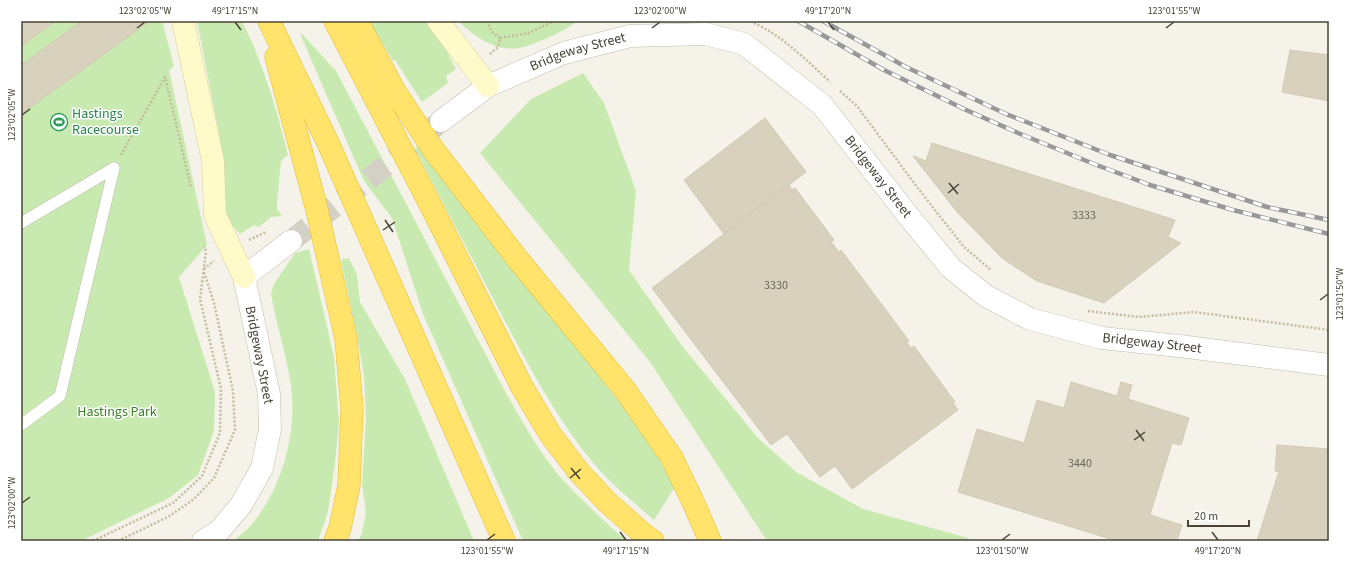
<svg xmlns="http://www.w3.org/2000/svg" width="1350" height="562" viewBox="0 0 1350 562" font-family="'Source Sans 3',sans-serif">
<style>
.green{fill:#c8eab1}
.building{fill:#d7d1be;stroke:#d2cab1}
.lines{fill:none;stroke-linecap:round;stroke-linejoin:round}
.tertiary-tunnel{stroke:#d3d0c5;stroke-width:22;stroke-dasharray:22 11;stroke-linecap:butt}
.service-casing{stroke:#c1bcab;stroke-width:12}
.tertiary-casing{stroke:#c1bcab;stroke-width:23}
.secondary-casing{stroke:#d6ce98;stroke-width:23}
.motorway-casing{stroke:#e2bb36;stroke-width:23}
.path{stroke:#c3bb9c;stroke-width:2.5;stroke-dasharray:2 2;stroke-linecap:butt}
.service{stroke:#fff;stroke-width:11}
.tertiary{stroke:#fff;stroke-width:22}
.secondary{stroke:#fffac9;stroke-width:22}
.motorway{stroke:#ffe36a;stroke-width:22}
.rail-casing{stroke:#989898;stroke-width:4.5}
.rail{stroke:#fff;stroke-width:3;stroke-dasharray:9;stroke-linecap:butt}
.ticks{fill:none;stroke:#494437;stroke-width:1.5}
.labels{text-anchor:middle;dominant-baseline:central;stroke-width:3;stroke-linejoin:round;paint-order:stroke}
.number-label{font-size:12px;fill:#6c6759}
.street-label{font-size:14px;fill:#494437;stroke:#fff}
.leisure-label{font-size:14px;fill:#27864d;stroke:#fff;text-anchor:start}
.park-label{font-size:14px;fill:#3c7d28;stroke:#fff}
.neatline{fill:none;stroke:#494437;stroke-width:1.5}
.ticks-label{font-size:10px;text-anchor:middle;fill:#494437}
</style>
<rect width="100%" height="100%" fill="#f5f3e9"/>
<g class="green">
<path d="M21,21h141l12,45 -5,4 38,175 -28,32 36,115 -1,39 -16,44 -29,23 -88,43h-60z"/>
<path d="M197,21h45c21,42 35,89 46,134l-7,6 -4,41v7l5,7 -11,1 -12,10 -5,-2 -14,9 -11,-12 -3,-6 -2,-57z"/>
<path d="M369,21h59l15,23 13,25 -10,7 2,7 -26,19 -27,-42 -2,1z"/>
<path d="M458,21h120c-11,8 -22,13 -35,19 -6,2 -13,6 -20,7 -25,7 -48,-10 -65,-26z"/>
<path d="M300,34h2l34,37 169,320c16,29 35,62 56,87 21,22 43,44 66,63h-104l-100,-227 -31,-96 -28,-37z"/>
<path d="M583,73l21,30 32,88 -7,79 53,76 76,92 38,34 67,37 105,29 1,3h-202l-117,-179 -170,-209 51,-54z"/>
<path d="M418,146c45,58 90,117 136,174 43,54 89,106 121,167l-21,33c-21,-18 -42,-35 -60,-56 -39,-47 -67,-101 -95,-154 -28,-54 -57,-108 -84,-161z"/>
<path d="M309,249l25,108 5,66 -4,40 -7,49 -10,29h-85c6,-5 13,-10 19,-17 30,-36 45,-90 39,-137 -4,-32 -15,-62 -20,-93l3,-10 21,-31z"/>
<path d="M349,258l8,17 3,27 45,77 69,162h-116l4,-8 4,-22 -4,-26 4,-66 -2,-43 -7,-41 -16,-75z"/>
</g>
<g class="building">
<path d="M21,21h35l-35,25z"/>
<path d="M82,21h68l-129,93v-49z"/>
<path d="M1290,50l39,5v46l-47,-9z"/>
<path d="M765,118l41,54 -82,62 -40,-54z"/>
<path d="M932,143l243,77 -7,17 13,6 -77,60 -67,-22 -34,-22 -45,-46 -45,-57 13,5z"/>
<path d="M789,185l3,5 3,-2 39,52 -3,2 8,10 2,-2 68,91 -2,2 4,5 3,-2 41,56 -2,1 5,7 -106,79 -17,-23 -15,11 -33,-43 -16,11 -119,-157z"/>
<path d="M1071,382l46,14 4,-14 11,3 -4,14 61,19 -8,27 -9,-2 -22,72 32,10 -5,16h-60l-159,-49 19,-63 47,14 13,-43 27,8z"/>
<path d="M1277,445l52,4v92h-72l22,-70h-4z"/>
</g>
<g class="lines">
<path class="tertiary-tunnel" d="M291,241l148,-118"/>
<g class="service-casing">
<g id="service">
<path d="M21,223l93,-55"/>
<path d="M21,425l39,-29 54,-228"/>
</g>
</g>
<g class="tertiary-casing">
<g id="tertiary">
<path id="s1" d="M441,121l47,-35 76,-33 66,-17 76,-2 38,10 78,61 88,113 41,50 35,28 44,23 72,19 77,8 150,19"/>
<path d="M203,541l16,-10 22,-26 21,-37 8,-39 -1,-35 -25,-117 47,-36"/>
</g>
</g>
<g class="secondary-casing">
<g id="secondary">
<path d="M183,21l30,140 2,54 29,62"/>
<path d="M438,21l50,65"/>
</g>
</g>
<g class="motorway-casing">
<g id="motorway">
<path d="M269,21l59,122 176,398"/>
<path d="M335,21l99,191 88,175 28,47 28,37 29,31 35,31 11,8"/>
<path d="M357,21l37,69 39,59 83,108 109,133 47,68 22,46 16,37"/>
<path d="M276,57l41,153 29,129 6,69 -3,77 -9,43 -5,13"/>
</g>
</g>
<g class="path">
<path d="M487,21l5,11 8,6"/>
<path d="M754,23c26,11 56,40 76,59"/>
<path d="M490,54l8,-7 2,-9 29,-5 25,-12"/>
<path d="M840,91l17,15 60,81 47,60 27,23"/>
<path d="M121,155l44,-78 26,111"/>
<path d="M249,240l17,-8"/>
<path d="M204,269l10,-8"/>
<path d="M1088,311l51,6 55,-5 135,18"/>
<path d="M93,541l80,-38 29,-27 18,-43 1,-44 -21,-90 6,-48 -2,-5"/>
<path d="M118,541l50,-24 26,-18 20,-21 21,-48 -2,-39 -19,-88 -10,-31"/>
</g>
<use href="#service" class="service"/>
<use href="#tertiary" class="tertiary"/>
<use href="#secondary" class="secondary"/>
<use href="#motorway" class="motorway"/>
<g class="rail-casing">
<g id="rail">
<path d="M798,21l86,49 80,39 54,24 76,31 56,21 83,25 96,24"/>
<path d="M823,21l83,46 100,47 104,41 157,52 62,13"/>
</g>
</g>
<use href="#rail" class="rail"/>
</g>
<path class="ticks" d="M235,22l6,8M828,22l6,8M137,28l8,-6M652,28l8,-6M1166,28l8,-6M22,115l8,-6M949,183l9,11M948,193l11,-9M385,220l8,12M383,230l12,-8M1320,300l8,-6M1136,430l8,11M1134,440l11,-8M571,468l9,11M570,478l11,-9M22,503l8,-6M620,532l6,8M1212,532l6,8M487,540l8,-6M1002,540l8,-6"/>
<defs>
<g id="stadium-ring" transform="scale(0.9)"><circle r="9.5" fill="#fff" stroke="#2e9e5b" stroke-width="1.5"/><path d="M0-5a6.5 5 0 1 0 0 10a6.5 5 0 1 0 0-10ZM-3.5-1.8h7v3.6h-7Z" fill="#2e9e5b"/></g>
</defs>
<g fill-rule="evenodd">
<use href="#stadium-ring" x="59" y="122"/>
</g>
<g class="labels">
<g class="number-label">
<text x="1084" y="215">3333</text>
<text x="776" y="285">3330</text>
<text x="1080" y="463">3440</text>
</g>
<g class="street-label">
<text stroke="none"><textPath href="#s1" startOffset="155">Bridgeway Street</textPath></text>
<text stroke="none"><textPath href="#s1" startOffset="515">Bridgeway Street</textPath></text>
<text stroke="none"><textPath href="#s1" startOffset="851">Bridgeway Street</textPath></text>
<text transform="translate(259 355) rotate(79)">Bridgeway Street</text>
</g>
<g class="leisure-label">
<text x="72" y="114">Hastings<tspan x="72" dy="16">Racecourse</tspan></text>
</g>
<g class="park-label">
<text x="117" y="412">Hastings Park</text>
</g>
</g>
<rect width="1350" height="562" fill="none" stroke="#ffffff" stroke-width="44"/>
<path d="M1188 520v6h61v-6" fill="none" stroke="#494437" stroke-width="2"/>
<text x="1194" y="520" font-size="12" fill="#494437" stroke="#ffffff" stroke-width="3" paint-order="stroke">20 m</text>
<rect x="22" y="22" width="1306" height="518" class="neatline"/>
<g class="ticks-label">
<text x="145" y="14">123°02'05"W</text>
<text x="235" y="14">49°17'15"N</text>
<text x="660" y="14">123°02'00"W</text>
<text x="828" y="14">49°17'20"N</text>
<text x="1174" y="14">123°01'55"W</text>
<text transform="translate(11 115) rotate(-90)" y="4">123°02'05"W</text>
<text transform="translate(1339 294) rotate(-90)" y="4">123°01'50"W</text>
<text transform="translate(11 503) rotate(-90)" y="4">123°02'00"W</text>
<text x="487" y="554">123°01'55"W</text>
<text x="626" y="554">49°17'15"N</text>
<text x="1002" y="554">123°01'50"W</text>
<text x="1218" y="554">49°17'20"N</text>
</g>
</svg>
